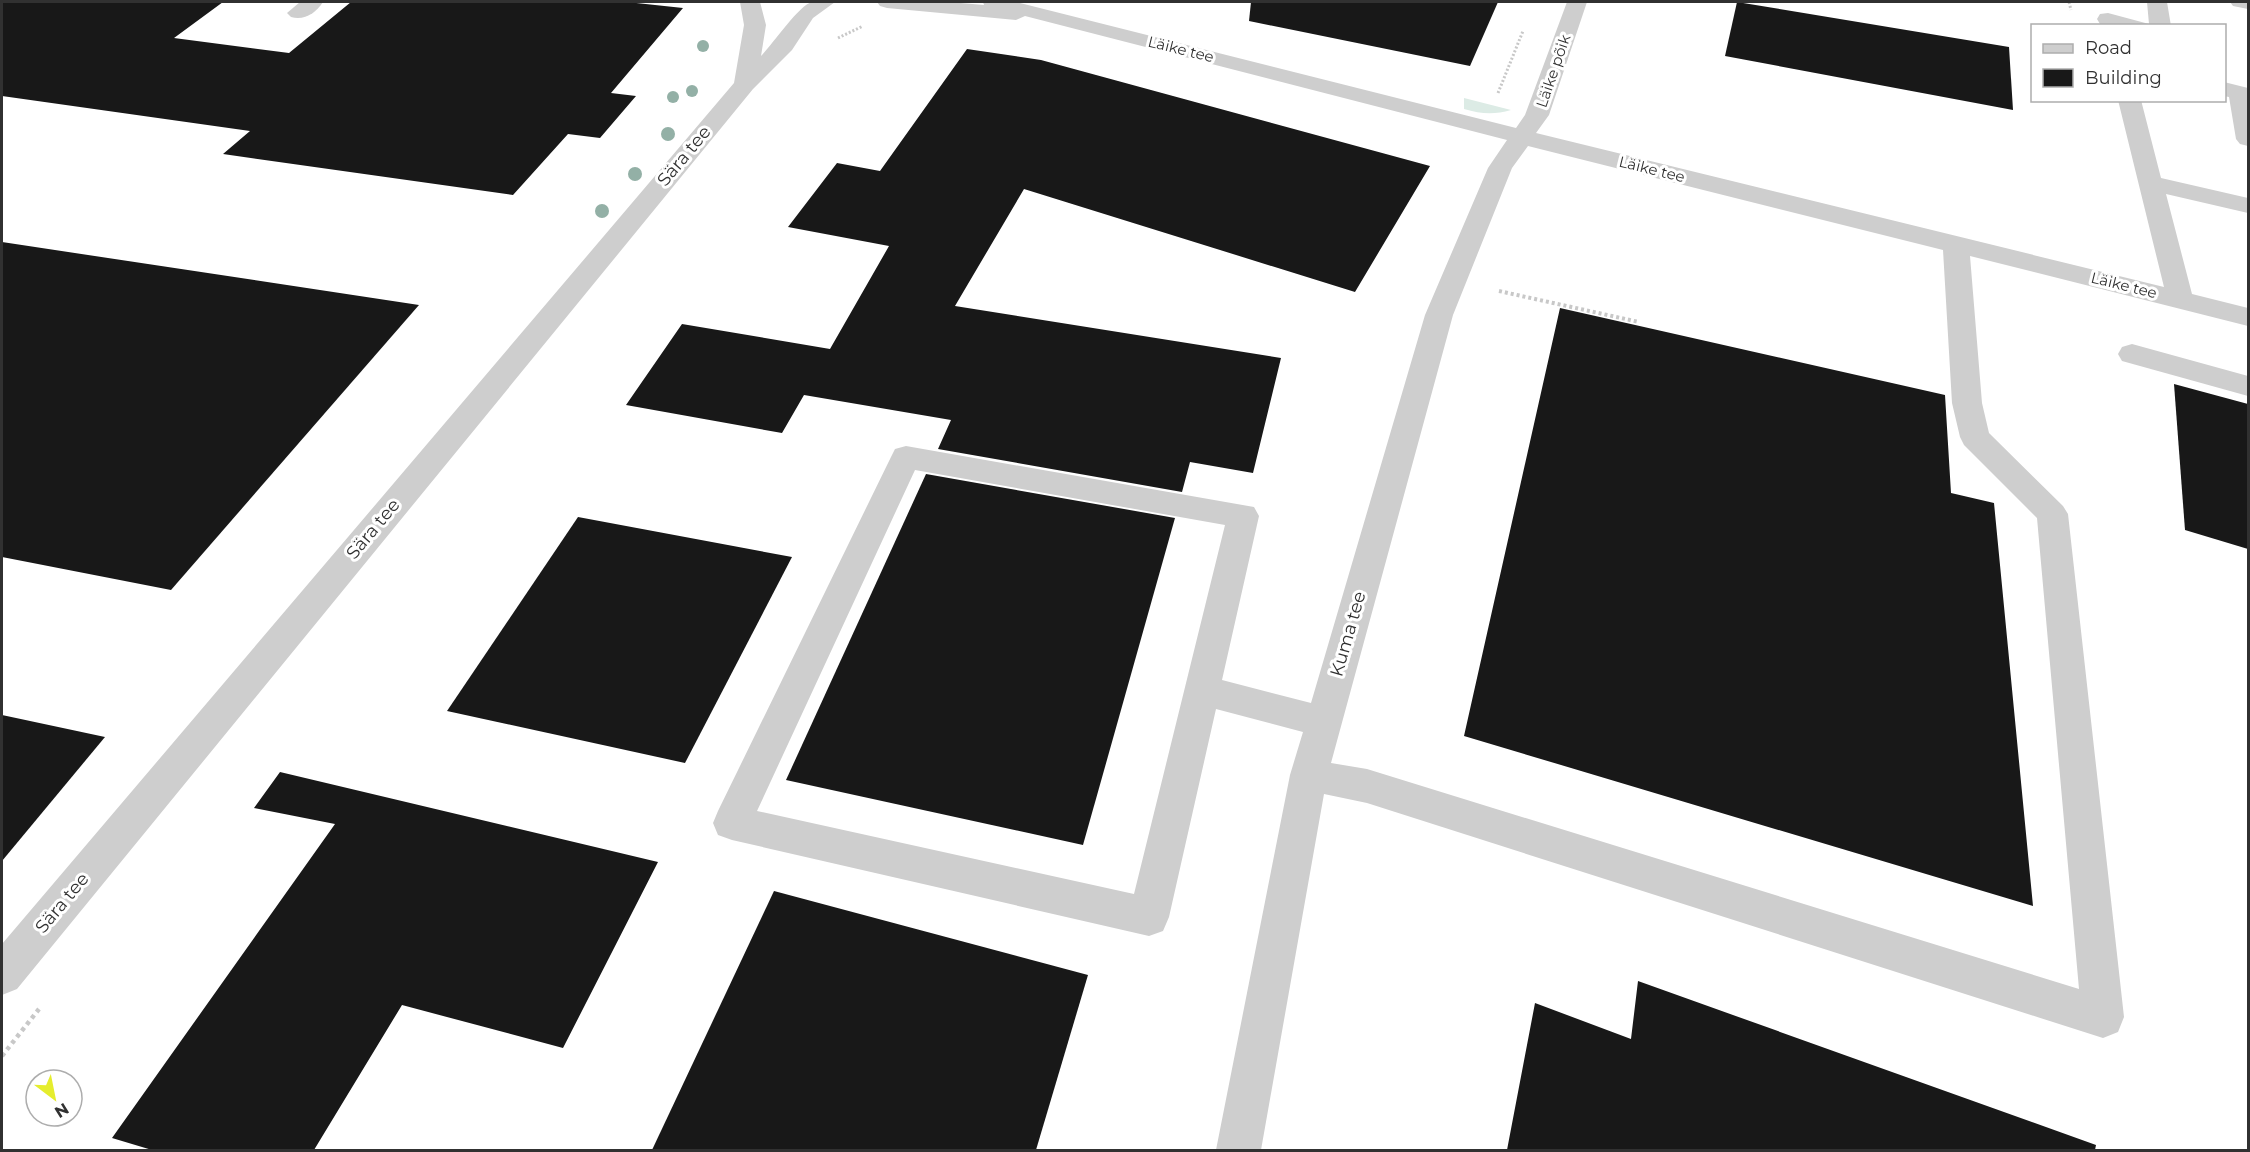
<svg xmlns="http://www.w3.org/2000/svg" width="2250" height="1152" viewBox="0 0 2250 1152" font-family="Montserrat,sans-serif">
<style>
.green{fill:#dcebe5}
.building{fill:#181818}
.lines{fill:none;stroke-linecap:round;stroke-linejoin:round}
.path-far2{stroke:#c8c8c8;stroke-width:3;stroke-dasharray:2 2;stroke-linecap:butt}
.path-far1{stroke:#c8c8c8;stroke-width:4;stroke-dasharray:3 3;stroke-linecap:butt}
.path{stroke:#c8c8c8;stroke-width:4.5;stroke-dasharray:4 4;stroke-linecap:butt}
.minor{fill:#cecece;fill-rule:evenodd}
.tree{fill:#93b0a6}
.labels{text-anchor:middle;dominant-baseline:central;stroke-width:6;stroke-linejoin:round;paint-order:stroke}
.far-street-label{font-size:15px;fill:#313131;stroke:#fff}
.street-label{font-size:18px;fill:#313131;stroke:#fff}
</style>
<rect width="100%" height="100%" fill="#fff"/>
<path class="green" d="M1464,98l47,12c-17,5 -30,4 -47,-1z"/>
<g class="building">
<path d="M2,2h221l-49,36 115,15 62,-51h276l56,6 -72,85 25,3 -36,42 -32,-4 -55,61 -290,-41 27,-23 -248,-35z"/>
<path d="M1251,2h247l-28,64 -221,-45z"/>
<path d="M1737,2l272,45 4,63 -288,-54z"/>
<path d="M967,49l74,11 389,106 -75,126 -331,-103 -69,117 326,52 -28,115 -63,-11 -8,30 -244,-43 13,-29 -147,-25 -22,38 -156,-28 56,-81 148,25 59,-103 -101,-19 49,-64 43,8z"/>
<path d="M2,242l417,63 -248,285 -169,-33z"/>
<path d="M1560,308l385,87 6,98 43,10 39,403 -569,-170z"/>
<path d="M2174,384l74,20v145l-63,-19z"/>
<path d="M926,474l249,44 -92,327 -297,-65z"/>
<path d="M578,517l214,40 -107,206 -238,-52z"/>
<path d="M2,715l103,22 -103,124z"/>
<path d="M280,772l378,90 -95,186 -161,-43 -88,145h-162l-40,-12 223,-314 -81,-16z"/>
<path d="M774,891l314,84 -52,175h-384z"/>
<path d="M1638,981l458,164 -1,5h-588l28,-147 96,36z"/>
</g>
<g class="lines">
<g class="path-far2">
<path d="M2069,2l2,8"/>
<path d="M838,38l25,-12"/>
<path d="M1498,93l25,-62"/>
</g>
<path class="path-far1" d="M1499,291l140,31"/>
<path class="path" d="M2,1056l37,-47"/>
<g class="minor">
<path d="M300,2h23c-7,11 -19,19 -32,15l-4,-4z"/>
<path d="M740,2h20l6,23 -5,31c12,-12 38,-51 51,-54 7,-2 17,-1 23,0l-22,16 -21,32 -39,39 -736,900 -15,6v-51l732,-861 10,-58z"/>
<path d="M877,2h72l35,3 -1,-3h33l500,126 9,-13 42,-113h20l-38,113 -13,18 628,154 -46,-187h23l20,78 87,20v15l-82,-19 26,100 56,14v18l-278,-70 12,147 7,30 74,73 5,8 56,503 -6,15 -15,6 -736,-235 -43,-9 -63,356h-45l74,-375 13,-43 -87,-23 -47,208 -6,14 -14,5 -417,-96 -14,-5 -5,-12 5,-12 173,-354 4,-8 11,-3 348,61 5,9 -37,164 89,23 114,-388 63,-147 19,-28 -482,-124 -9,4 -129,-12 -7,-2zM1528,146l415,104 9,153 8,34 4,8 73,73 42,471 -712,-220 -36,-6 122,-448 59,-147zM915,470l310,55 -91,369 -377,-83z"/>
<path d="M2147,2h20l4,24h-62l-9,-2 -3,-5 3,-5 8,-1 41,11z"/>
<path d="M2230,2h18v7l-15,-3z"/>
<path d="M2224,82l24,6v58l-8,-2 -4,-5 -7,-42 -5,-1z"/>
<path d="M2132,344l116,32v20l-126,-35 -4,-7 4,-7z"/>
</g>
</g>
<g class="tree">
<circle cx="703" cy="46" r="6"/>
<circle cx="692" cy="91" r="6"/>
<circle cx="673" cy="97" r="6"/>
<circle cx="668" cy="134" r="7"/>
<circle cx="635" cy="174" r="7"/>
<circle cx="602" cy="211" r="7"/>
</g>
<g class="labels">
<g class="far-street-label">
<text transform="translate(1181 49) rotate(14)">Läike tee</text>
<text transform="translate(1553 71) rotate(-71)">Läike põik</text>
<text transform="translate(1652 169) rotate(14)">Läike tee</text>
<text transform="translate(2124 285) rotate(14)">Läike tee</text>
</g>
<g class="street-label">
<text transform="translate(684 156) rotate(-50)">Sära tee</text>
<text transform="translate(373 529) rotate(-50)">Sära tee</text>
<text transform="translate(1348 634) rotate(-74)">Kuma tee</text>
<text transform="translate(62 903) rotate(-50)">Sära tee</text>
</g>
</g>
<rect width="2250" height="1152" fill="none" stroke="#313131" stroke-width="6"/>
<rect x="2031" y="24" width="195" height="78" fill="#ffffff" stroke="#adadad" stroke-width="1.5"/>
<rect x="2043" y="44" width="30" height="9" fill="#cecece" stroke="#adadad" stroke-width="1.5"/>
<text x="2085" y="54" font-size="18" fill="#313131">Road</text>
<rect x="2043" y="69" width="30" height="18" fill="#181818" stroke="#adadad" stroke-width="1.5"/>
<text x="2085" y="84" font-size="18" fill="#313131">Building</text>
<g transform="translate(54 1098) rotate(148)"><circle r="28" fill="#ffffff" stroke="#adadad" stroke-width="1.5"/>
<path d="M0-4.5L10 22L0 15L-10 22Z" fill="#e5ed2e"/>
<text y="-9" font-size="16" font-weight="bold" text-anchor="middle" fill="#313131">N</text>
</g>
</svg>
